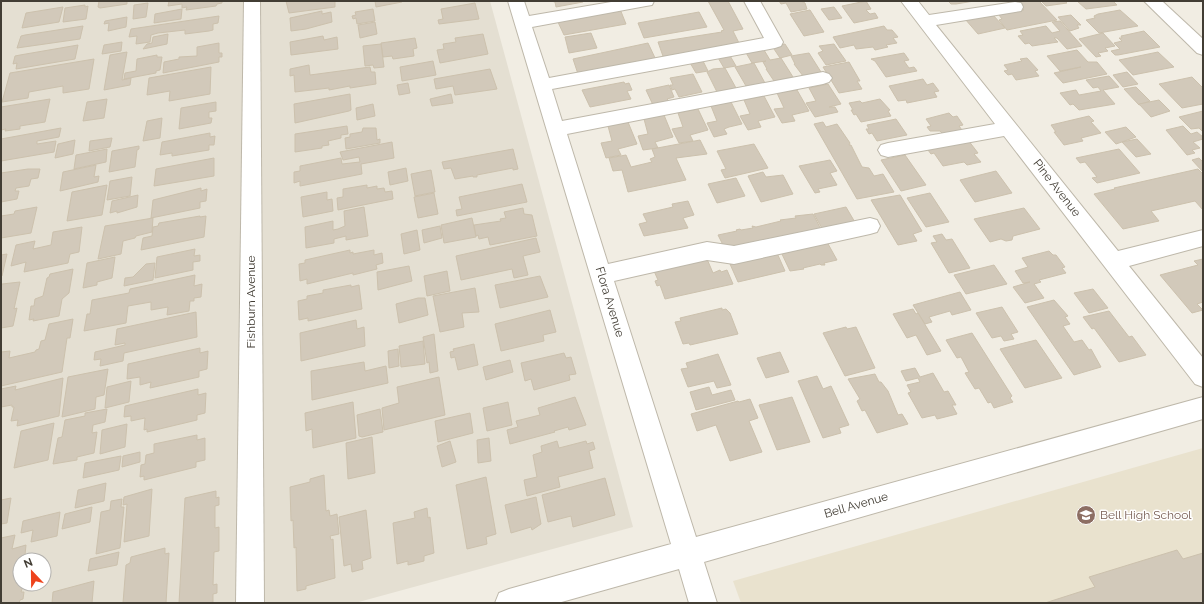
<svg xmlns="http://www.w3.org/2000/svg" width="1204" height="604" viewBox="0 0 1204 604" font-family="Raleway,sans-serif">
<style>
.residential{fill:#e4dfd2;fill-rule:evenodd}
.education{fill:#e9e2ce}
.building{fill:#d2c9ba;stroke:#ccc1ad}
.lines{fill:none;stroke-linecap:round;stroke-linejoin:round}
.minor-casing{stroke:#beb8aa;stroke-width:2}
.minor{fill:#fff;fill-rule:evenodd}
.labels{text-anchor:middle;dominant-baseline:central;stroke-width:3;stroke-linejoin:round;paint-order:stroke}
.street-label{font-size:12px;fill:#423d34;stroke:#fff}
.education-label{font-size:12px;fill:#785e54;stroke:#fff;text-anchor:start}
</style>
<rect width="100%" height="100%" fill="#f1ede3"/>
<path class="residential" d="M1,1h489l143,526 -278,76h-354zM20,560h24v24h-24z"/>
<path class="education" d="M1203,448v155h-462l-8,-22z"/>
<g class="building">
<path d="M99,1h28v3l-27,4 -2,-1z"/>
<path d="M169,1h53v2l-5,1 -1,2 -30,4 1,-3 -5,1v-4l-14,2z"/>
<path d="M286,1h49v6l-46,6z"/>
<path d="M375,1h27v1l-26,5z"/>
<path d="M551,1h31l1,1 -27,5 -1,-5z"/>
<path d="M708,1h20l15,28 -10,2 7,14 -76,14 -6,-17 64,-10 -1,-1 3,-1z"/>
<path d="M779,1h22l4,2 2,6 -16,3 -5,-9 -5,1z"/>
<path d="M866,1l5,8 -5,1 4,4 5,-1 3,5 -24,5 -12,-17z"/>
<path d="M948,1h26l-18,3h-5z"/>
<path d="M1039,1l18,19 -50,10 -8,-10 3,-1 -3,-4 25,-5 -8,-8z"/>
<path d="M1041,1h24l2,2 -21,3z"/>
<path d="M1077,1h36l4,4 -31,4z"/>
<path d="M148,3l-2,14 -13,2 1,-14z"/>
<path d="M475,3l4,16 -40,5 -1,-4 5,-1 -2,-10z"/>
<path d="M85,5v2l3,-1 -2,13 -23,3 2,-14z"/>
<path d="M63,7l-4,15 -37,6 4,-15z"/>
<path d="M834,7l8,11 -13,2 -8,-11z"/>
<path d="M182,9l-1,10 -27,4 1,-9z"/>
<path d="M373,9l2,12 -18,3 -1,-6 -3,1 -1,-3 4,-1 -1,-3z"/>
<path d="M620,9l6,15 -62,11 -7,-15z"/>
<path d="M810,10l14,22 -20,4 -14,-22z"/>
<path d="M1120,10l18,16 -39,7 -13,-13 9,-2 -1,-2 4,-2z"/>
<path d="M322,11v3l9,-2 1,10 -26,7 -15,2 -1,-13z"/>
<path d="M699,12l8,15 -63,11 -6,-15z"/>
<path d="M992,14l13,14 -27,6 -13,-15z"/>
<path d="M1071,15l10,10h-4l2,3 -9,3 -12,-14z"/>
<path d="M219,16l-1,7 -5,1v6l-4,1 -24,3v-4l-27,3 -7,2 -1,7 -14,2 1,-8 -8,1 2,-8z"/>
<path d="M127,17l-1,10 -18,4 1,-8 -5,1 1,-3z"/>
<path d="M1060,21l22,25 -15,3 -10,-11h-3l4,4 -26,4 -3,-3 -4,1 -7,-8 5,-1 -3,-4 26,-5 6,7 8,-2 -8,-9z"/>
<path d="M375,22l2,12 -17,4 -2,-13z"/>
<path d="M83,26l-3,13 -63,9 4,-12 4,-1z"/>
<path d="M884,26l3,4h5l6,7 -5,1 4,5 -11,2 2,2 -13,3 -2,-3 -17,2 -2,-4 -14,3 -7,-11z"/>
<path d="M1144,31l16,16 -42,8h-3l-4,-4 9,-2 -6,-6 8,-2 -3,-3h3l-1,-2z"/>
<path d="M591,33l6,15 -28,5 -4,-16z"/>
<path d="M1103,33l12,13 -10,2 3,3 -10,2 3,3 -5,1 -17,-18z"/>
<path d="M168,34l-1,10 -24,5 4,-5 5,-1 1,-6z"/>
<path d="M483,34l5,20 -48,9 -3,-13 7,-1 -1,-5 13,-2 -1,-4z"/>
<path d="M323,36l1,4 13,-3 1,12 -47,6 -1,-13z"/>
<path d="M415,38l2,10 -4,1 1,7 -21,3 -1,-3 -9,1 -2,-14z"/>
<path d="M122,42l-1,9 -19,3 2,-9z"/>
<path d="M219,43v10h3v4h-3v5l-56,11 1,-11 15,-3v-2l18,-1v-9z"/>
<path d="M648,43l8,17 -78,14 -5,-15z"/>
<path d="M381,44l3,23 -10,1 -1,-3 -8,1 -2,-20z"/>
<path d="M785,44l7,11 -12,3 -8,-12z"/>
<path d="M834,44l12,17 -20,4 -8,-12 5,-2 -4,-5z"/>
<path d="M78,45l-3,14 -59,10 1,-6 -4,1 2,-8 5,-1z"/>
<path d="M764,50l6,10 11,-2 12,19 -19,4 -8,-12h1l-4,-7 3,-1 -14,2 -7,-12z"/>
<path d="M1077,50l11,12h9l10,12 -44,9 -9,-10 27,-6 -21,4 -13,-15z"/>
<path d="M127,52l-5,28 9,-2 -1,7 -26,5 6,-35z"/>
<path d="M1158,52l16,15 -41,8 -14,-15z"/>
<path d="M809,53l12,19 -18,4 -9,-12h1l-4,-8z"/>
<path d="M904,53l5,7 -5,1 5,7 5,-1 3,4 -31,6 -11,-16 -4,-2z"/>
<path d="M729,54l7,12 -12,2 -7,-12z"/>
<path d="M157,55v2h5l-2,13 -4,1v2l-32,6 1,-6 11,-2 1,-12z"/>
<path d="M1027,58l11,12 -3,1 4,5 -23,4 -4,-6 -4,1 -4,-4 4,-1 -4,-5 18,-4 -2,-2z"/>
<path d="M94,59l-5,30 -26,4v-7l-34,6 -1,6 -26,4 8,-29z"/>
<path d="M702,59l6,12 -12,2 -7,-12z"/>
<path d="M433,61l3,14 -34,6 -2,-14z"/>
<path d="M849,62l11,19h-3l5,8 -23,4 -16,-26z"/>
<path d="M754,63l11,20 -19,3 -11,-19z"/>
<path d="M309,65l1,10 60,-8 1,5h4l1,12 -26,4v-2l-21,4v-2l-34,4 -1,-17 -4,1v-7z"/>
<path d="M211,67l-1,27 -41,7 1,-10 -23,4 2,-17z"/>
<path d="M725,68l11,20 -19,4 -10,-20 6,-3z"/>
<path d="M490,69l7,20 -42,6 -2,-9 -17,3 -2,-10z"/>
<path d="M1127,72l11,12 -15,3 -10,-12z"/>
<path d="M693,74l9,18 -23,5 -4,-8 -3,1 -2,-5h3l-3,-7z"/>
<path d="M1109,76l10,11 -16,3 12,14 -36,6 -6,-6 -3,1 -10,-12 16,-3 3,5 22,-4 -3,-4 -5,1 -7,-8z"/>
<path d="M1192,77l11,11v16l-21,4 -23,-24z"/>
<path d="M923,79l4,6 6,-2 6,8 -5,1 3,5 -30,6 -1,-3 -8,1 -9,-15z"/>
<path d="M624,82l1,2 4,-1 3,7 -5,1 4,8 -41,8 -8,-17z"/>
<path d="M408,83l2,10 -11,2 -2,-10z"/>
<path d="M828,84l13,20 -12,3h6l3,5 -23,5 -9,-14 10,-2 -7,-13z"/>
<path d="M669,85l5,12 -7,2 2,2 -16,4 -7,-15z"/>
<path d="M1136,87l14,14 -11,4 -15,-16z"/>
<path d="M797,90l12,21 -17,4 3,6 -13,2 -8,-14 10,-1 -7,-15z"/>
<path d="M350,94l1,16 -2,1 -54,12 -1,-19z"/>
<path d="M451,94l2,9 -21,3 -2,-7z"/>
<path d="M764,96l11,21 -17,4 3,6 -13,3 -8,-14 10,-2 -6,-14z"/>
<path d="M50,99l-5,23 -25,4v3l-15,2 1,-2 -5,1v-23z"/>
<path d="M107,99l-3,19 -21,3 4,-19z"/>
<path d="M880,99l10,11 -2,1 3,5 -30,6 -5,-8 -2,1 -3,-5h2l-4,-7 11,-2 2,2z"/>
<path d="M1159,100l11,11 -19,6 -12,-13z"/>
<path d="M216,102v9l-7,1v6h3l-1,5 -32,6 2,-21z"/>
<path d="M731,102l11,22 -13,3 -5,2 3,5 -13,3 -7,-14 10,-2 -6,-15z"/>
<path d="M373,104l2,12 -18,4 -1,-12z"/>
<path d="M698,109l10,21 -18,5 3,6 -14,2 -7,-14 11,-2 -5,-14z"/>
<path d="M1203,111v21l-4,-4 -8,1 -12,-12z"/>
<path d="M949,113l4,4 4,-1 6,9 -4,1 3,4 -19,4 -3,-3h-10l-3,-4 4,-1 -5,-7z"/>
<path d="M664,115l9,22 -18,5 3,6 -15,2 -5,-14 10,-2 -4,-15z"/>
<path d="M1089,116l5,5 -3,1 10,11 -20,5 2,3 -19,4 -10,-13h2l-5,-7z"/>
<path d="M162,118l-2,20 -17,3 4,-20z"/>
<path d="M896,119l11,16 -30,6 -5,-8 -3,1 -3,-5h3l-2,-4z"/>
<path d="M628,122l9,22 -19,5 3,6 -15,3 -5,-15 11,-2 -4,-15z"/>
<path d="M823,122l3,5 11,-3 13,19 -1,2h2l11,22 7,1 5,8 9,-2 11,18 -37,7 -43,-75z"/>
<path d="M347,126l1,8 -7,1v3l-13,3 1,4 -7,1v2l-27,4v-18z"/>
<path d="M1183,126l8,8 6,-2 6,5v2l-10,3 7,6 -8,2 3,3 -8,2 -21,-25z"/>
<path d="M1126,127l10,10 -20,7 -11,-12z"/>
<path d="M61,128l-2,9 -22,4v3l19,-3 -2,11 -53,9v-22z"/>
<path d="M363,128h13l1,12 3,-1v4l-34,6 -1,-11 5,-1v-3l12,-2z"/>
<path d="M210,133v4l5,-1 -1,9h-5v5l-37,6v-3l-12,2 2,-13z"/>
<path d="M112,138l-2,9 -21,4 1,-10z"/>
<path d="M1137,139l14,15 -15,3 -14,-15z"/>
<path d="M75,140l-2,14 -18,4 3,-14z"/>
<path d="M700,140l7,14 -31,4 10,22 -58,12 -6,-22 -9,1 -4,-13 17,-3 5,12 21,-5 -2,-3 5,-2 -3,-8z"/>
<path d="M968,140l10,13 -4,1 7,8 -14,3 -3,-3 -21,4 -9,-13 -3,1 -3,-4z"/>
<path d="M392,142l2,16 -33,6 1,10 -62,12v-5l-6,2v-11l6,-1v-5l41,-8 1,6 18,-2 -1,-5 -16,3 -3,-8z"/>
<path d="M754,144l14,24 -43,10 -4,-8 5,-1 -9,-18z"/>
<path d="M139,146v3l-2,1 -2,17 -26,5 3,-21z"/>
<path d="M107,149l-1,13 -32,7 2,-14z"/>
<path d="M513,149l5,20 -5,1v-2l-36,7v2h-4v-1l-18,3 -4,-11 -7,1 -2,-7z"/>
<path d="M1119,149l21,24 -43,10 -5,-5 5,-1 -12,-15 -5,1 -4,-5z"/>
<path d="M905,155l21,30 -25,6 -20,-31z"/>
<path d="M214,158v18l-60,10 2,-17z"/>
<path d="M1199,158l4,4v10l-11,-12z"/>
<path d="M830,160l7,11 -7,2 7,12 -19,4 2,3 -5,1 -16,-27z"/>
<path d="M96,165l-2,12 5,-1 -1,6 -38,9 3,-19z"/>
<path d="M406,168l2,13 -18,4 -2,-13z"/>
<path d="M28,169h12l-2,9 -7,1 -2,7 -13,2 -1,3h4l-2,8 -16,3v-29z"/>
<path d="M1198,169l5,5v36l-8,-9 -44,10 8,10 -36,8 -29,-35 21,-5 -1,-1z"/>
<path d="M431,170l4,22 -20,4 -4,-22z"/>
<path d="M996,171l16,22 -37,9 -15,-22z"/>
<path d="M763,172l3,5 17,-2 10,19 -32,8 -13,-26z"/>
<path d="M132,177l-2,19 -23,4 3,-19z"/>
<path d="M736,178l9,18 -28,7 -9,-19z"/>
<path d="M522,184l5,18 -70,14 -1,-6 6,-1 -3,-12z"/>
<path d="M107,185l-5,30 -35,6 5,-29z"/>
<path d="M367,185v3l10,-2v3l7,-1 1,4 7,-1 1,8 -55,11 -1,-12 6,-1v-8z"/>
<path d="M201,188v3l6,-2 -1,12 -6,1v6l-49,10 2,-18z"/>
<path d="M327,192v8l5,-1 1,12 -30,6 -2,-20z"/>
<path d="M434,193l4,21 -20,4 -4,-21z"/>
<path d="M930,193l19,29 -23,5 -19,-29z"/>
<path d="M138,195l-1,12 -20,6v-2l-7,2 2,-12z"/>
<path d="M900,195l22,36 -9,3 4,7 -19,4 -27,-45z"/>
<path d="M688,201l6,14 -11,3 5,10 -44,8 -5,-12 8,-2 -4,-8 30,-7 -1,-3z"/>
<path d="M37,207l-6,26 -30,5v-22l13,-2 1,-3z"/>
<path d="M364,207l4,29 -22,4v-4l-12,3v4l-28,5 -1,-21 28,-6v9l5,-1 7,-3 -1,-15z"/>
<path d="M846,207l10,17 -32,8 -10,-18z"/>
<path d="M523,208l1,6 8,1 5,21 -47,9 -2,-8 -9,2 -1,-4 -2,1 -2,-11 27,-4 -1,-2 6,-1 -2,-6z"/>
<path d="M1024,208l16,21 -27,7 -1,4 -6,1 -5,-2 -11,3 -16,-23z"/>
<path d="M813,214l9,17 -90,16h-8l-6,-12 19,-4 -1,-1 4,-1 1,1 12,-2 -1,-2 4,1 25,-6 -1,-1 16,-2 -1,-2z"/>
<path d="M200,216v1l6,-1 -2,21 -63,13 2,-12 9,-2 1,-9 5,-1 1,-3z"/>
<path d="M153,218l-1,14 -16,4 -1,2 -12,3 -2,13 -23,5 7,-33z"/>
<path d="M472,218l4,19 -32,6 -3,-18z"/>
<path d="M440,226l2,12 -18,5 -2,-13z"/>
<path d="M82,227l-3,25 -9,2 -2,9 -44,9 2,-10 -15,4 5,-21 19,-4 -2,8 18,-4 2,-13z"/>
<path d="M417,230l3,20 -16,4 -3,-20z"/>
<path d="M942,234l4,6 6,-1 18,29 -21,5 -18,-30 6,-1 -4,-6z"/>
<path d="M536,238l4,14 -17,4 5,19 -14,3 -2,-9 -51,11 -5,-24z"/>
<path d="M827,242l10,18 -13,3 1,2h-4l-1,-1 -17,4 1,1 -14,2 -9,-19z"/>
<path d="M195,249l-1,7 6,-1v6l-7,1v8l-38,8 2,-21z"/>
<path d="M350,250v3l3,-1v2l21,-4v5l8,-2 1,10 -7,2 1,4 -24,6v-2l-46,11v-5l-7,2 -1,-17 6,-1v-3z"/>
<path d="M1049,251l4,4h3l9,12 -3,1 4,5 -27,7 2,2 -7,2 10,14 -19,5 -12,-16 17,-5 -7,1 -8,-12 13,-4 -6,-9z"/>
<path d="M777,253l8,18 -47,11 -8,-18z"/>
<path d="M7,254l-5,22h-1v-21z"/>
<path d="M115,257l-3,21 -15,4v3l-14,3 4,-25z"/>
<path d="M707,259l6,14 7,-3 1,2 6,-2 6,14 -68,15 -5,-14 -3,1 -2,-5 3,-1 -4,-9z"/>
<path d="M1203,259v43l-6,2 6,6 -11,3 -32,-38 38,-10 -4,-4z"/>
<path d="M155,263l-2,17 -29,6 1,-8 8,-1 13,-13z"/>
<path d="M994,265l13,19 -41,10 -12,-19z"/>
<path d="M409,266l3,15 -34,9 -1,-18z"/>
<path d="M73,269l-4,24 -7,6 -3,17 -26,5 1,-2 -5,1 2,-14h3l1,-7 8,-3 4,-18 2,-1 1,-3z"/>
<path d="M447,271l3,20 -23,5 -3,-20z"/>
<path d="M195,275l-1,11 8,-2 -1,13 -7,1v3h-4l-1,10 -22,4 1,-8 -17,3v-8l-23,4 -2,17 -42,8 3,-17h3l2,-14 37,-7 1,-4z"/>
<path d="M540,276l8,21 -48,11 -5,-23z"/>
<path d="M20,282l-6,27 3,-1 -4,18 -12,2v-42l1,-2z"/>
<path d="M351,285v2l8,-2 3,24 -54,12v-3l-9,2 -1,-19 9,-2v-3l16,-3v-3z"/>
<path d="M475,288l4,24 -17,1 2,14 -24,5 -7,-36z"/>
<path d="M1093,289l15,19 -19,5 -15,-20z"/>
<path d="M960,292l11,18 -19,5 -2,-4 -21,6 3,5 -7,2 -12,-19z"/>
<path d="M418,298h7l3,17 -29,8 -3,-19z"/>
<path d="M1054,300l14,16 -3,1 5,7 -7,2 11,16 8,-2 7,10 2,-1 10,18 -27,8 -47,-68z"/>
<path d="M1002,307l16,25 -7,2 3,5 -10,2 -3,-5 -9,2 -16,-25z"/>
<path d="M722,308v2l4,-1 4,4 8,21 -48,11 -1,-2 -6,1 -8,-22 6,-1 -1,-3z"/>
<path d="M913,309l3,5 2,-1 23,38 -14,4 -11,-20 -9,3 -14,-24z"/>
<path d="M550,310l6,22 -13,3 1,6 -43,10 -6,-27z"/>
<path d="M1109,311l20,26 3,-1 14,19 -27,7 -25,-34 -2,1 -9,-12z"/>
<path d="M196,312l1,25 -73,16 -1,8 -23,5 1,-7 -7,1 1,-8 30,-7v-2l-10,2 2,-16z"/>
<path d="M73,319l-3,19h-3l-5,34 -61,14v-34l9,-1 -1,7 26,-6 1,-2 3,-1 2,-8 4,-1 4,-16z"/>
<path d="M356,320l1,9 7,-2 1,19 -64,15 -1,-28z"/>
<path d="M846,327l1,2 9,-2 19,41 -30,8 -22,-43z"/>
<path d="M972,333l40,63 -2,2 3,4 -19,6 -3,-6 -3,1 -9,-15 -4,1 -10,-16 4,-1 -8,-15 -4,1 -11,-18z"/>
<path d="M434,334l4,37 -8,2 -1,-11 -2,1 -4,-26z"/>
<path d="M1036,340l26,38 -37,10 -25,-39z"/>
<path d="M423,341l2,23 -24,3 -2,-21z"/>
<path d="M474,344l4,21 -20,5 -3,-13 -4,1 -1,-6 4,-1 -1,-2z"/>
<path d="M200,348v5l8,-2 -1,18 -8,2v6l-49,11 1,-6 -11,3v-8l-13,2 1,-15z"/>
<path d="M398,349l1,17 -10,2 -1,-17z"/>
<path d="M780,352l9,20 -23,6 -9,-20z"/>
<path d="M564,353l2,5 5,-1 5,17 -7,1 1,5 -36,10 -3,-11 -6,2 -4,-18z"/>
<path d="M718,354l13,31 -14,3 -3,-7 -26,6 -7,-18 7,-1 -2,-5z"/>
<path d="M510,360l3,12 -27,8 -3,-13z"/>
<path d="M364,362l1,9 21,-5 2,17 -76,17 -1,-29z"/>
<path d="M915,368l5,9 13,-4 11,19 4,-1 8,14h-4l5,9 -20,5 -2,-4 -13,3 -14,-25 3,-1 -4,-7 13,-3 -2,-4 -12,3 -5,-10z"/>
<path d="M108,369l-4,26 -8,2 -1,12 -33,8 6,-40z"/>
<path d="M875,374l4,8h2l7,9 10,24 4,-1 6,10 -31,9 -12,-23 -3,1 -5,-10 3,-2 -12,-20z"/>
<path d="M817,376l6,13 8,-3 18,39 -10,3 2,5 -18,5 -25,-57z"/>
<path d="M439,377l6,38 -61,15 -2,-22 17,-5 -2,-16z"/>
<path d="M63,378l-4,38 -42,10 1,-6 -7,1 3,-14h-2v-2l-11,2v-18l15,-3 -1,4z"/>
<path d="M131,381l-2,21 -24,6 2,-21z"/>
<path d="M709,387l3,8 19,-5 4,10 -39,10 -6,-18z"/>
<path d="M198,389v6l8,-2 -1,20 -8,2v5l-50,12v-3l-3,1 1,-12 -14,3v-5l-7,1 1,-11z"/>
<path d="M575,397l11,28 -17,5 -1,-3 -14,4 1,1 -45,12 -3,-14 11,-3 -2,-6 24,-6 -2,-7z"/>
<path d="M792,397l18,45 -33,8 -18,-45z"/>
<path d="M750,399l8,19 -9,3 13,31 -32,9 -14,-36 -19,6 -6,-17 47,-13 1,1z"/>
<path d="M353,402l3,36 -43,10 -1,-19 -6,2 -1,-18z"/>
<path d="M508,402l4,23 -25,6 -4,-23z"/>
<path d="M107,409l-2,13 -12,3 -1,8 5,-1 -3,21 -17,4v3l-24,4 5,-26 4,-1 3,-17 20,-4v-3z"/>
<path d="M380,409l3,23 -21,5 -3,-1 -2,-21z"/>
<path d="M470,413l3,20 -35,9 -3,-21z"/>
<path d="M54,423l-6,37 -34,8 7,-37z"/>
<path d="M127,424l-2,23 -25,7 2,-24z"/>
<path d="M197,435v5l8,-2v22l-9,2v5l-52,13v-4l-4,1 1,-12 4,-1 1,-9 8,-2v-9z"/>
<path d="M372,437l3,36 -27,6 -2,-36z"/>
<path d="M489,438l2,23 -13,2 -1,-23z"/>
<path d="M450,441l6,21 -14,5 -5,-21z"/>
<path d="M557,441l2,7 27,-7 1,3 6,-2 2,7 -6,2 4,17 -35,9 2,10 -33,9 -3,-16 13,-3 -4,-22 9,-3 -1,-6z"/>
<path d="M140,452v10l-18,5 1,-11z"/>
<path d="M121,456l-2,14 -36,8 2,-15z"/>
<path d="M324,475l2,36 3,-1 1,6 7,-2 2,20 -9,2 1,4 2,-1 2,39 -29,8v3l-9,2 -1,-44 -2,1 -1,-28 -2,1 -1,-34 20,-5v-3z"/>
<path d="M486,477l10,57 -10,3 1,7 -20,5 -11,-64z"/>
<path d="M605,478l10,37 -42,12 -2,-11 -23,6 -6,-27z"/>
<path d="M106,483l-2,18 -29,7 3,-18z"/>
<path d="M152,489l-3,47 -25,6 3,-38 -4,1 1,-8z"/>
<path d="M216,491v7l3,-1v8l-4,1v22l4,-1v24l-5,1 -1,33 4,-1v9l-4,1v8l-5,1h-29l6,-105z"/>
<path d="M536,497l5,27 -9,6 -1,-3 -20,6 -6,-28z"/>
<path d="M11,498l-4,25 -6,1v-24z"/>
<path d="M122,499l-1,8h3l-4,41 -24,6 5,-42 9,-2 1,-9z"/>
<path d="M92,507l-2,15 -28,7 3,-15z"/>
<path d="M427,508l1,10 2,-1 4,36 -10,3v5l-16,4v-4l-11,3 -4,-41 22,-5 -1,-6z"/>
<path d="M366,510l5,48 -9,3 1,8 -11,3 -1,-8 -7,2 -5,-49z"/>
<path d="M60,512l-3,24 -26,6 2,-12 -12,3 2,-12z"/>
<path d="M15,535l-3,14 14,-4 -1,10 5,-1 -1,6h-9v24h4l-3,8h3l-1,7 -3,1 -1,3h-18v-65z"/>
<path d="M165,548v6l4,-1 -3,50h-43l3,-38 4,-2 1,-6z"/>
<path d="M1177,550l6,9 20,-6v50h-158l50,-16 -6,-10z"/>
<path d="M119,552l-2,13 -29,6 2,-12z"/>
<path d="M94,581l-2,22h-40l1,-11z"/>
</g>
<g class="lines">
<g class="minor-casing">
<g id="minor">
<path d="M244,1h16l4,602h-28z"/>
<path d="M508,1h16l5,15 88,-15h37l-2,4 -6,1 -114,21 17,51 215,-40 -20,-37h16l23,41 -2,4 -6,2 -223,41 10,32 261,-49 6,2 3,4 -3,4 -6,2 -256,50 41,130 99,-22 27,4 136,-28 7,2 3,6 -3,6 -7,2 -136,30 -27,-4 -93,21 82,256 507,-140v22l-499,143 13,41h-28l-10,-34 -121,34h-63l4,-10 10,-4 162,-45z"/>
<path d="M901,1h17l11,14 86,-13 6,1 2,4 -2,4 -6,1 -79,13 182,226 85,-21v16l-74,20 74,92v29l-8,-3 -191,-248 -116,21 -7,-2 -3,-5 3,-5 7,-2 107,-19z"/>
<path d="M1144,1h18l41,38v16l-6,-2z"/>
</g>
</g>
<use href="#minor" class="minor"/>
</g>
<defs>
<g id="school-disc" transform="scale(1)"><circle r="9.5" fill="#8d6e63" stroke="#fff"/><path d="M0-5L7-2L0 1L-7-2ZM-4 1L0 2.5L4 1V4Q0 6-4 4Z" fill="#fff"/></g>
</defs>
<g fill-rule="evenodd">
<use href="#school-disc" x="1086" y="515"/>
</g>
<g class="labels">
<g class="street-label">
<text transform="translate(1057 188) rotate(52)">Pine Avenue</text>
<text transform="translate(251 302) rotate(-90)">Fishburn Avenue</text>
<text transform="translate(610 302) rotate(73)">Flora Avenue</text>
<text transform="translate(856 505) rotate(-16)">Bell Avenue</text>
</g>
<g class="education-label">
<text x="1100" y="515">Bell High School</text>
</g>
</g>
<rect width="1204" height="604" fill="none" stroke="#423d34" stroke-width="4"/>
<g transform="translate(32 572) rotate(338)"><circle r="19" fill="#ffffff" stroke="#b3b1ae"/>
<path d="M0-3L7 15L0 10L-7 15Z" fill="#ee431d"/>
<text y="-6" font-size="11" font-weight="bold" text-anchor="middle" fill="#423d34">N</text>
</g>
</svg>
